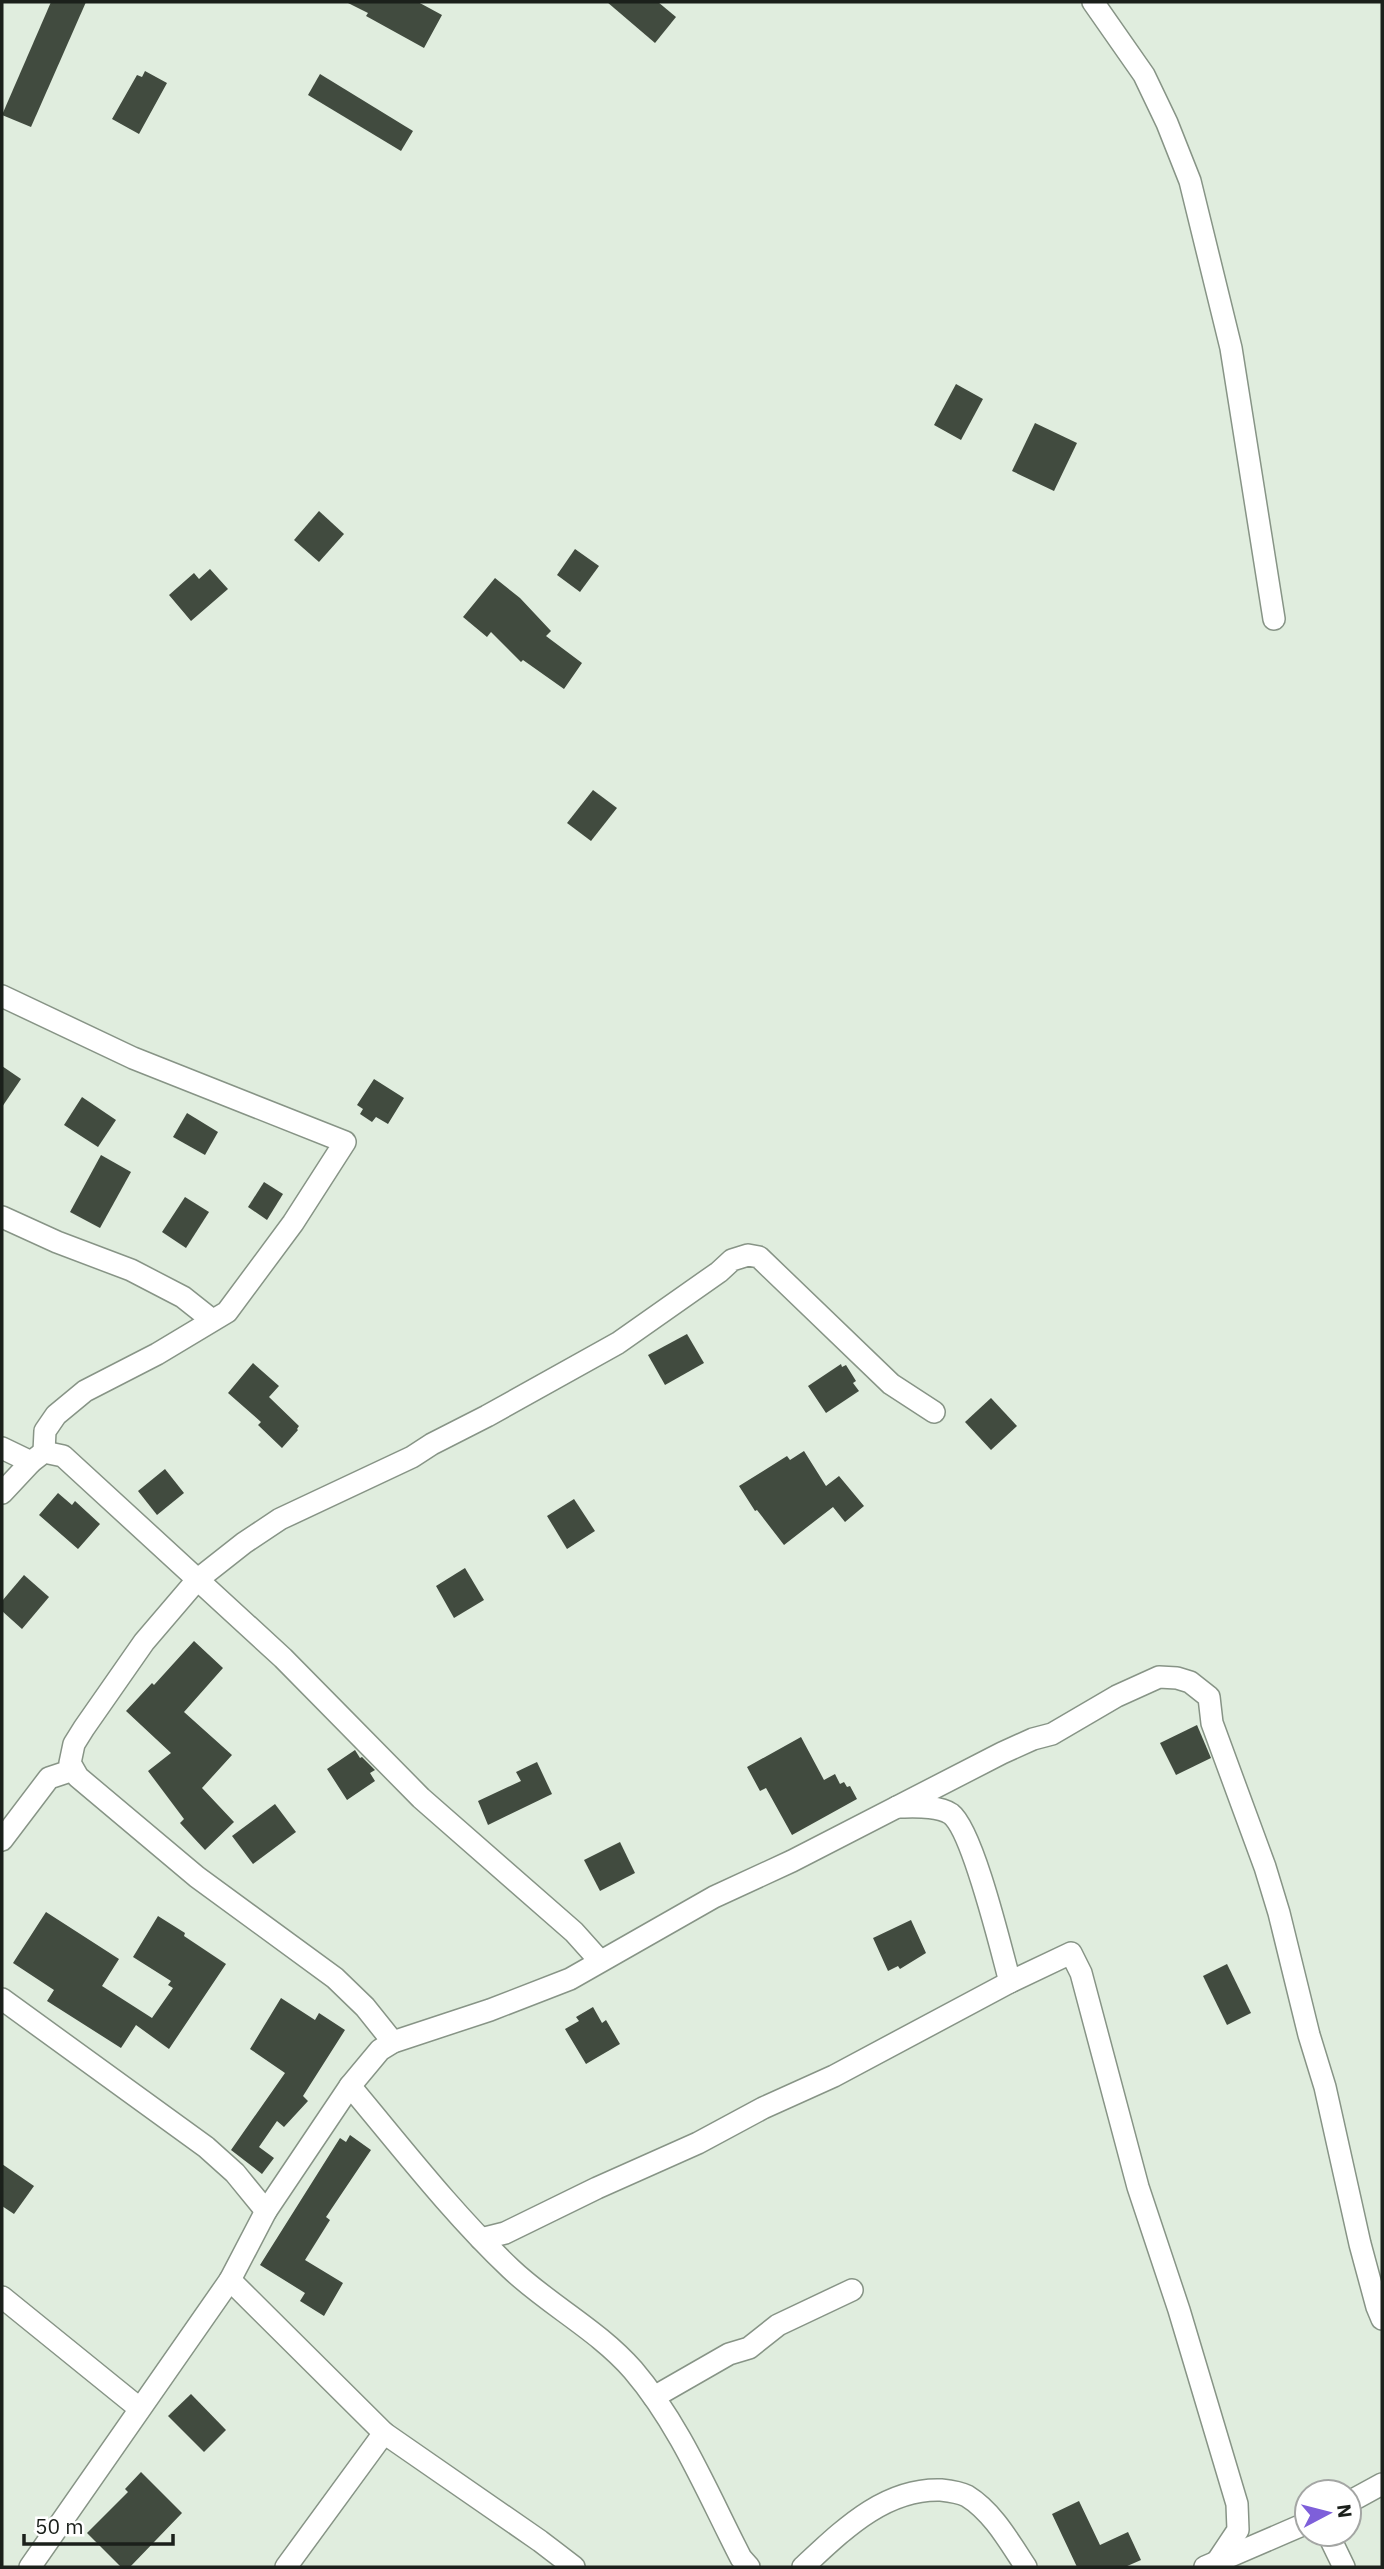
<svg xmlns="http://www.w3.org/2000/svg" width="1384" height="2569" viewBox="0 0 1384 2569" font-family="'IBM Plex Sans',sans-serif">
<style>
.building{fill:#414b3f}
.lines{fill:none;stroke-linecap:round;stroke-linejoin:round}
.street-casing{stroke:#879486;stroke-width:24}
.street{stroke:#fff;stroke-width:21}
</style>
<rect width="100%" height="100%" fill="#e0edde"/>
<g class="building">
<path d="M51,2h35l-55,125 -29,-12z"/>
<path d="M346,2h72l24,13 -18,33 -58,-32 2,-3z"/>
<path d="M607,2h51l18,15 -21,26z"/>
<path d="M145,71l22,12 -28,51 -27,-15 25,-44 5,2z"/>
<path d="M320,74l93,57 -12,20 -93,-56z"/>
<path d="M956,384l27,15 -22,41 -27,-15z"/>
<path d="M1035,423l42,20 -23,48 -42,-20z"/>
<path d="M319,511l25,23 -25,28 -25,-22z"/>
<path d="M575,549l24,17 -19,26 -23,-17z"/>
<path d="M210,569l18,20 -37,32 -22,-26 25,-22 5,6z"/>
<path d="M495,578l25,20 31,33 -5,5 36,27 -18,26 -41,-29 -2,2 -30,-30 -4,5 -24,-20z"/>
<path d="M593,790l24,18 -26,33 -24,-18z"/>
<path d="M2,1066l19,13 -19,28z"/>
<path d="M374,1079l30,19 -16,26 -12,-7 -4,5 -12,-8 3,-5 -6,-4z"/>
<path d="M82,1097l34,23 -18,27 -34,-22z"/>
<path d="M187,1113l31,19 -13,23 -32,-18z"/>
<path d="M101,1155l30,17 -31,56 -30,-16z"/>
<path d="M264,1182l19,12 -16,26 -19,-13z"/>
<path d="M185,1197l24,15 -23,36 -24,-16z"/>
<path d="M687,1334l17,29 -39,22 -17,-30z"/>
<path d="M253,1363l26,23 -10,11 30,29 -2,3 1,1 -16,18 -24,-23 3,-3 -33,-29z"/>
<path d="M841,1364l1,3 4,-2 10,16 -3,2 6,8 -33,22 -18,-27z"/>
<path d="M991,1398l26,28 -26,24 -26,-28z"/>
<path d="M804,1451l22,35 13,-10 25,30 -19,16 -12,-15 -49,38 -27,-35 -2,1 -16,-25 48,-30 3,4z"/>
<path d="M165,1469l19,24 -27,22 -19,-24z"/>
<path d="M58,1493l14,12 3,-4 25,23 -22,25 -39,-34z"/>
<path d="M574,1499l21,32 -28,18 -20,-33z"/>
<path d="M465,1568l19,32 -30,18 -18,-32z"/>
<path d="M24,1575l25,22 -27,32 -20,-18v-10z"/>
<path d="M194,1641l29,27 -39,44 48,43 -30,33 32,34 -29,28 -25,-27 4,-4 -36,-48 23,-18 -45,-42 26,-28 2,2z"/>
<path d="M1197,1725l14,33 -35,17 -16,-32z"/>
<path d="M801,1737l23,43 11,-6 5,10 4,-2 3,5 3,-1 7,13 -65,36 -26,-47 -6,3 -13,-24z"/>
<path d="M355,1750l5,8 2,-1 13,13 -5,3 5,8 -28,19 -20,-31z"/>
<path d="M537,1762l15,32 -64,31 -10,-24 43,-20 -5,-9z"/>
<path d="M275,1804l21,28 -43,32 -21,-28z"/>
<path d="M620,1842l15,31 -35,18 -16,-31z"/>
<path d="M46,1912l73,47 -17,27 50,32 21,-30 -5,-3 3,-4 -38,-24 25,-41 27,17 -1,3 42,28 -57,85 -33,-24 -15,23 -74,-47 7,-11 -41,-27z"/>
<path d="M911,1920l15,33 -26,16 -2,-3 -10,5 -15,-33z"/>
<path d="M1227,1964l24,49 -24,12 -24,-49z"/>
<path d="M281,1998l34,22 4,-7 26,17 -42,66 5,5 -24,26 -7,-6 -18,26 15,11 -12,16 -31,-24 54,-77 -35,-24z"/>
<path d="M593,2007l9,16 4,-3 14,24 -34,20 -21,-35 14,-8 -3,-4z"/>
<path d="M350,2135l21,15 -45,67 4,3 -25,40 38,23 -19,33 -24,-15 5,-8 -45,-28 80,-127 6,4z"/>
<path d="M2,2164l32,22 -20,28 -12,-8z"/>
<path d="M191,2394l35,36 -22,22 -36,-36z"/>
<path d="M141,2472l41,41 -52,54h-9l-34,-34 41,-41 -3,-3z"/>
<path d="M1079,2501l21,44 28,-13 13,28 -16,7h-48l-25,-53z"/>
</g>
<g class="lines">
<g class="street-casing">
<g id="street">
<path d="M1093,2l51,73 23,48 23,58 41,167 43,271"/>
<path d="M2,996l131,62 212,84 -52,81 -66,89 -70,42 -72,37 -29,24 -11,16 -1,21"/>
<path d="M2,1217l55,25 74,28 52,27 29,23"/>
<path d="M2,1448l29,14"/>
<path d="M2,1493l29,-31 13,-10 19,4 220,202 138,140 153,134 26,29"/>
<path d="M897,1807c16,0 41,-2 54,7 22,17 50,135 59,168"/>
<path d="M2,1840l47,-62 24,-8"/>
<path d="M2,1999l204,148 29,26 31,38"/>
<path d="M393,2042l-28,-35 -30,-29 -138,-101 -119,-100 -8,-14 4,-19 10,-16 60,-86 53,-62 47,-37 36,-24 132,-62 20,-13 55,-28 131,-73 101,-71 13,-12 16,-5 11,2 132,127 43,28"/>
<path d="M350,2086c52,62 102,127 161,183 38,36 87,61 122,101 47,55 75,124 108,188l8,9"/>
<path d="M481,2239l24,-6 92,-45 101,-45 65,-35 71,-32 176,-94 61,-29 10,20 57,214 41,123 58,194 1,26 -20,30"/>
<path d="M230,2280l154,153 156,108 34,26"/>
<path d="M2,2297l137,111"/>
<path d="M654,2397l75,-43 20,-6 29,-23 74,-35"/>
<path d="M1349,2502l33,-18"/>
<path d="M1328,2534l16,33"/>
<path d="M30,2567l200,-287 36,-69 84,-125 30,-36 13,-8 97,-32 80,-31 144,-82 78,-36 210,-108 31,-14 19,-5 65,-38 42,-19 18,1 13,4 19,15 3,26 53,144 14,46 30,122 16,52 35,157 17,63 5,12"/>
<path d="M286,2567l98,-134"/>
<path d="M803,2567c39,-36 81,-79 138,-77 9,1 18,2 26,6 26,16 43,47 59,71"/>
<path d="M1205,2567l102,-44"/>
</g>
</g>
<use href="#street" class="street"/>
</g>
<rect width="1384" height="2569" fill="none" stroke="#1b201b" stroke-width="7"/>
<g transform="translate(1328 2513) rotate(83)"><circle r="33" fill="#ffffff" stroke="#a4a6a4" stroke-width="2"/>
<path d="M0-5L12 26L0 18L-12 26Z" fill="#7e5fda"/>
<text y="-10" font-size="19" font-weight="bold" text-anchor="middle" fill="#1b201b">N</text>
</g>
<path d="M24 2534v10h149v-10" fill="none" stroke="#1b201b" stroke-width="3.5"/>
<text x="35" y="2534" font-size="21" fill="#1b201b" stroke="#ffffff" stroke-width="5" paint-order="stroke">50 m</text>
</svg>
